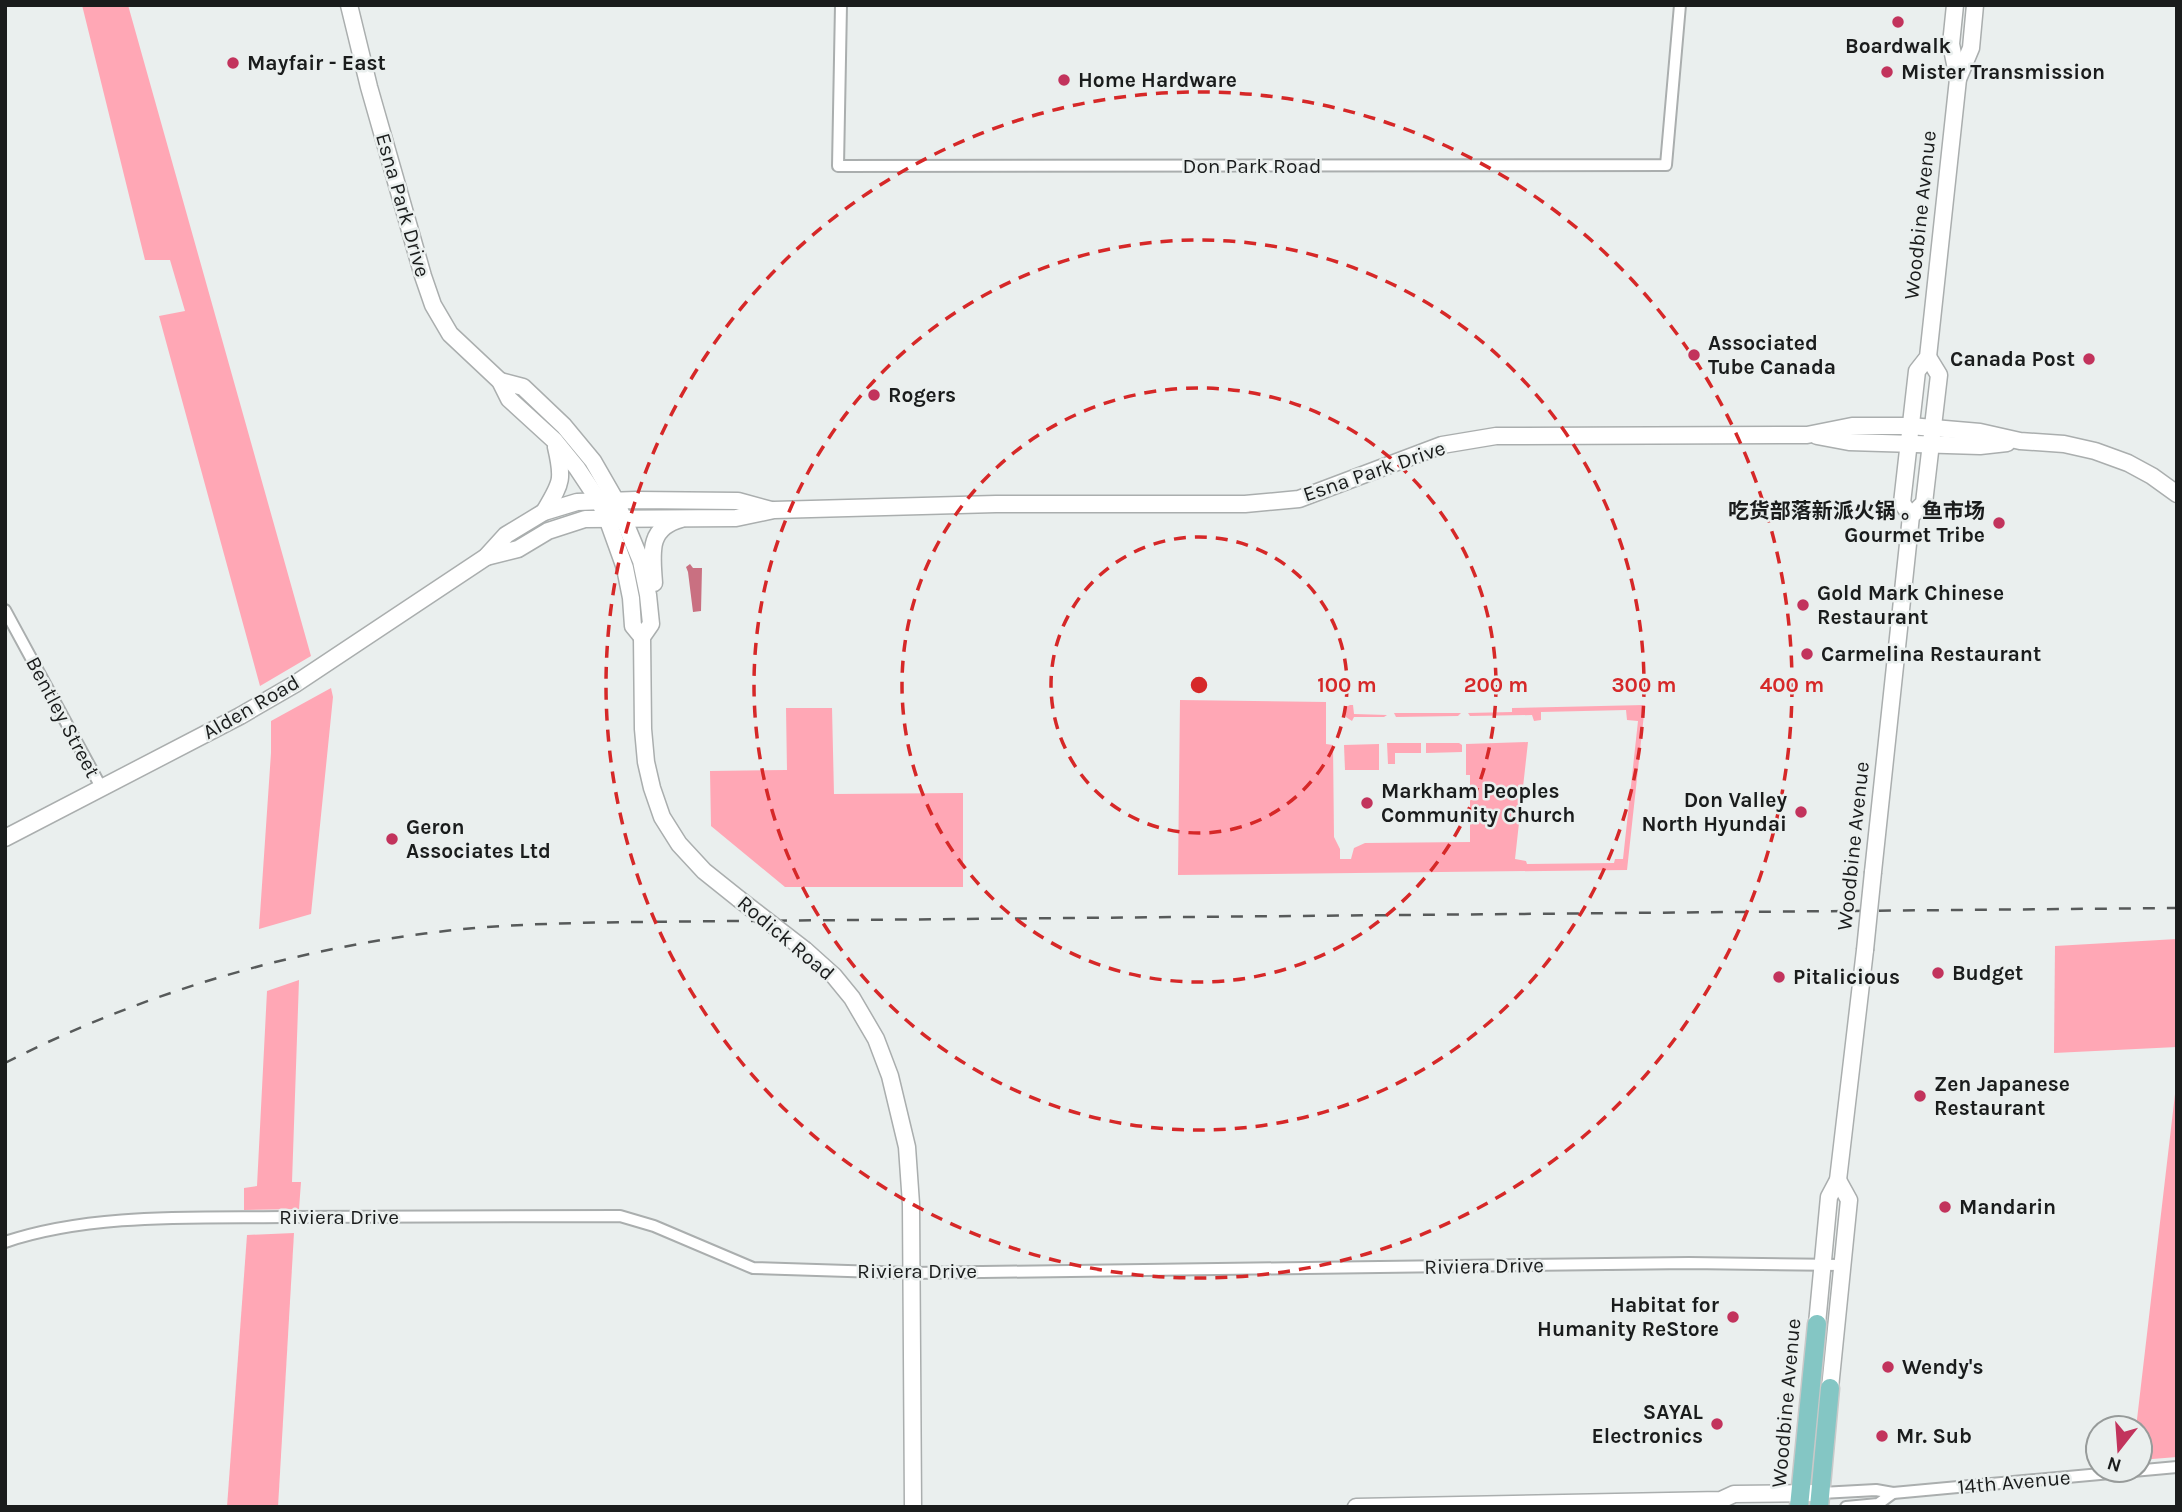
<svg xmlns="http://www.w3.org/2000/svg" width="2182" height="1512" viewBox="0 0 2182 1512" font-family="Karla,'Noto Sans SC',sans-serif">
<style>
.green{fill:#ffa7b5}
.water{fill:#c97081}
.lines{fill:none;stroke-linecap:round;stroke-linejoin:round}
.street-casing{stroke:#aaaeae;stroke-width:14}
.secondary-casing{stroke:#aaaeae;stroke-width:19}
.primary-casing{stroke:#c8c9c9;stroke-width:21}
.street{stroke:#fff;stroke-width:10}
.secondary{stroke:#fff;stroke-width:16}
.primary{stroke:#84c6c4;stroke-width:18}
.rail{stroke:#575a5a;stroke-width:2.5;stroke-dasharray:12 12;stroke-linecap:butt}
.secondary-bridge-casing{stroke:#aaaeae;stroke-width:19;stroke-linecap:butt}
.secondary-bridge{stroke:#fff;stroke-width:16}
.ring{fill:none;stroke:#d62828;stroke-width:3.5;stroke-dasharray:12 9}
.poi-dot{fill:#c2335c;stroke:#eaefee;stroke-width:2.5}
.labels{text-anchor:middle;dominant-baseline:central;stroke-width:5;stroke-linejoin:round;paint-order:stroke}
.poi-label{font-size:21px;font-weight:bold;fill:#1a1c1c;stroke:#eaefee;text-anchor:start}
.street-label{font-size:21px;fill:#1a1c1c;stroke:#eaefee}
.centre{fill:#d62828;stroke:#eaefee;stroke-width:3.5}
.ring-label{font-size:21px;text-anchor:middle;font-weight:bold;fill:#d62828;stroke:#eaefee;stroke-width:5;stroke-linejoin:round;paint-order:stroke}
</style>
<rect width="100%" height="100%" fill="#eaefee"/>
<g class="green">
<polygon points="82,5 128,5 311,656 260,686 159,316 185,311 170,260 145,260"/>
<polygon points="331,688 333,697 311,914 259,929 271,753 271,721"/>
<polygon points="1180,700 1326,702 1326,744 1333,745 1334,837 1340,849 1340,859 1351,859 1354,848 1365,843 1470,842 1470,775 1466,775 1466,744 1528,742 1515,859 1526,861 1527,864 1614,863 1615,859 1623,859 1638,721 1627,720 1626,710 1541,712 1541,720 1534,721 1532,715 1470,716 1468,713 1512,712 1512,708 1645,705 1627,870 1178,875"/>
<polygon points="1350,705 1353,705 1354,714 1387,715 1384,717 1354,717 1352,721 1346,717 1344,712 1346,707"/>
<polygon points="786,708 832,708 834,794 963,793 963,887 785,887 711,826 710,771 787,770"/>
<polygon points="1394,713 1461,713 1458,716 1396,717"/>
<polygon points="1421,743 1421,753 1395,753 1395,764 1388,764 1387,743"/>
<polygon points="1426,743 1459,743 1462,745 1462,752 1426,753"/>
<polygon points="1379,744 1379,770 1345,770 1344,745"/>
<polygon points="2177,939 2177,1047 2054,1053 2055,946"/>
<polygon points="299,980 292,1182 301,1182 299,1209 244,1210 244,1188 257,1186 267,991"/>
<polygon points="2177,1077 2177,1457 2140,1460 2140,1428 2136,1428"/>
<polygon points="294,1233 278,1507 227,1507 247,1235"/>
</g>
<polygon class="water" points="690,564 693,568 702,568 701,611 693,612 688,572 686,567"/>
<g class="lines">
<g class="street-casing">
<g id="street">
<polyline points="841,5 838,166 1666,165 1680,5"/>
<polyline points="5,610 101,787"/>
<path d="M5 1242C91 1213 194 1218 285 1217 396 1217 508 1217 620 1216L654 1226 753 1268 910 1273 1689 1263 1842 1265"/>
<polyline points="1821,1493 1876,1490 1893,1493 2177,1467"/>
<polyline points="1846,1507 1878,1504 1893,1493"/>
</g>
</g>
<g class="secondary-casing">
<g id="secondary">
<polyline points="349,5 369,87 423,276 433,305 450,334 500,381 509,399 555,441 577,468 599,501 607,518 625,568 631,598 633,626 642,637"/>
<polyline points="1955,5 1951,44 1958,79"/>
<polyline points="500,381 523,387 564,426 593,461 616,501 641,561 648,595 651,624 642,637 643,729 646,762 652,788 662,817 679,844 704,871 739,899"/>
<polyline points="1817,436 1849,442 1980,446 2007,443"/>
<path d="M544 512C561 483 564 481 556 447"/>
<polyline points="1911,516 1902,503 1917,371 1928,357 1958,79 1971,48 1975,5"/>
<polyline points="486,557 518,549 548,531 585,519 736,518 774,510 996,504 1245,504 1299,499 1442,445 1496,436 1807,435 1852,426 1910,426 1980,432 2020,441 2064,444 2095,451 2128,463 2152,476 2177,494"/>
<path d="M654 583C652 554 647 528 681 519"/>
<polyline points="5,838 240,716 295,684 486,557 506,535 544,512 577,502 636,500 738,501 771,510"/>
<polyline points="1873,872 1911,516 1924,503 1939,375 1928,357"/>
<polyline points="805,950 834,976 852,998 876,1039 890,1076 907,1147 911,1204 913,1507"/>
<polyline points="1817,1324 1829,1197 1838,1180 1865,950"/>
<polyline points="1830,1388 1849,1200 1838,1180"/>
<polyline points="1356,1507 1721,1500 1734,1494 1821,1493"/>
</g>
</g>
<g class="primary-casing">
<g id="primary">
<polyline points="1799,1507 1817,1324"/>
<polyline points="1819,1507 1830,1388"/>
</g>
</g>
<use href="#street" class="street"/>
<use href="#secondary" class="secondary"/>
<use href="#primary" class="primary"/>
<path class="rail" d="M5 1063C142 993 292 949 445 931 506 924 568 923 630 922L2177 908"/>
<g class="secondary-bridge-casing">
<g id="secondary-bridge">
<polyline points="739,899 805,950"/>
<polyline points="1865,950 1873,872"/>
</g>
</g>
<use href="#secondary-bridge" class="secondary-bridge"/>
</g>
<g class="ring">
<circle cx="1199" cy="685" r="148"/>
<circle cx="1199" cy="685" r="297"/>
<circle cx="1199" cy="685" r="445"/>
<circle cx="1199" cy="685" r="593"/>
</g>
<g class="poi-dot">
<circle cx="1898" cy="22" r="7"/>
<circle cx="233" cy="63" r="7"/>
<circle cx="1887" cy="72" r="7"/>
<circle cx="1064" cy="80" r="7"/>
<circle cx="1694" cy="355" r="7"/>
<circle cx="2089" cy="359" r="7"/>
<circle cx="874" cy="395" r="7"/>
<circle cx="1999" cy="523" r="7"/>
<circle cx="1803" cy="605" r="7"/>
<circle cx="1807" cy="654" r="7"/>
<circle cx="1367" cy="803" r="7"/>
<circle cx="1801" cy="812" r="7"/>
<circle cx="392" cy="839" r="7"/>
<circle cx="1938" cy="973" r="7"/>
<circle cx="1779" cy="977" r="7"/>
<circle cx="1920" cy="1096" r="7"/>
<circle cx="1945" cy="1207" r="7"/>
<circle cx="1733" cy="1317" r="7"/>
<circle cx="1888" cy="1367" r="7"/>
<circle cx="1717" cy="1424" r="7"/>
<circle cx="1882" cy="1436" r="7"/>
</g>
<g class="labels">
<g class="poi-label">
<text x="1898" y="46" text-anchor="middle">Boardwalk</text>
<text x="247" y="63">Mayfair - East</text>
<text x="1901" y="72">Mister Transmission</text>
<text x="1078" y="80">Home Hardware</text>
<text x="1708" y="343">Associated<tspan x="1708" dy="24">Tube Canada</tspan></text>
<text x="2075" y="359" text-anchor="end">Canada Post</text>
<text x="888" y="395">Rogers</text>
<text x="1985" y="511" text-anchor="end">吃货部落新派火锅 。鱼市场<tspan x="1985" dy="24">Gourmet Tribe</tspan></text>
<text x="1817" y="593">Gold Mark Chinese<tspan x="1817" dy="24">Restaurant</tspan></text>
<text x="1821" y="654">Carmelina Restaurant</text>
<text x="1381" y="791">Markham Peoples<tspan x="1381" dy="24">Community Church</tspan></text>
<text x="1787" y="800" text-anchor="end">Don Valley<tspan x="1787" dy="24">North Hyundai</tspan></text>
<text x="406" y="827">Geron<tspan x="406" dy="24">Associates Ltd</tspan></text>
<text x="1952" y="973">Budget</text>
<text x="1793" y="977">Pitalicious</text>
<text x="1934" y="1084">Zen Japanese<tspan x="1934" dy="24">Restaurant</tspan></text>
<text x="1959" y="1207">Mandarin</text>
<text x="1719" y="1305" text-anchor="end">Habitat for<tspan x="1719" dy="24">Humanity ReStore</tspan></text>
<text x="1902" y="1367">Wendy's</text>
<text x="1703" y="1412" text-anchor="end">SAYAL<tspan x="1703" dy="24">Electronics</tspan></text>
<text x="1896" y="1436">Mr. Sub</text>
</g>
<g class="street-label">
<text x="1252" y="166">Don Park Road</text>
<text transform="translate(403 205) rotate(74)">Esna Park Drive</text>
<text transform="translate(1920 215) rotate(-84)">Woodbine Avenue</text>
<text transform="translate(1374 471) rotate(-19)">Esna Park Drive</text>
<text transform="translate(251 707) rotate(-30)">Alden Road</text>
<text transform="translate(63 717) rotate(62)">Bentley Street</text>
<text transform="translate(1853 846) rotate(-84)">Woodbine Avenue</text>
<text transform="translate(786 938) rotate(40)">Rodick Road</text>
<text x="339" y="1217">Riviera Drive</text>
<text transform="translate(1484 1266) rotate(-1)">Riviera Drive</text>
<text x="917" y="1271">Riviera Drive</text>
<text transform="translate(1786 1403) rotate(-85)">Woodbine Avenue</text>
<text transform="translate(2014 1482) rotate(-5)">14th Avenue</text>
</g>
</g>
<circle cx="1199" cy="685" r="10" class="centre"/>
<g class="ring-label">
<text x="1347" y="692">100 m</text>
<text x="1496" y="692">200 m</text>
<text x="1644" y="692">300 m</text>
<text x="1792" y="692">400 m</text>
</g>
<rect width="2182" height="1512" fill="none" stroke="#1a1c1c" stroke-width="14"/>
<g transform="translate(2119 1449) rotate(197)"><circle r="33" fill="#eaefee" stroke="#979b9a" stroke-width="2"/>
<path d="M0-5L12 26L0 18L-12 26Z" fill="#c2335c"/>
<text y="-10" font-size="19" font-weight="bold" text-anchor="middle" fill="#1a1c1c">N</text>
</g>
</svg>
